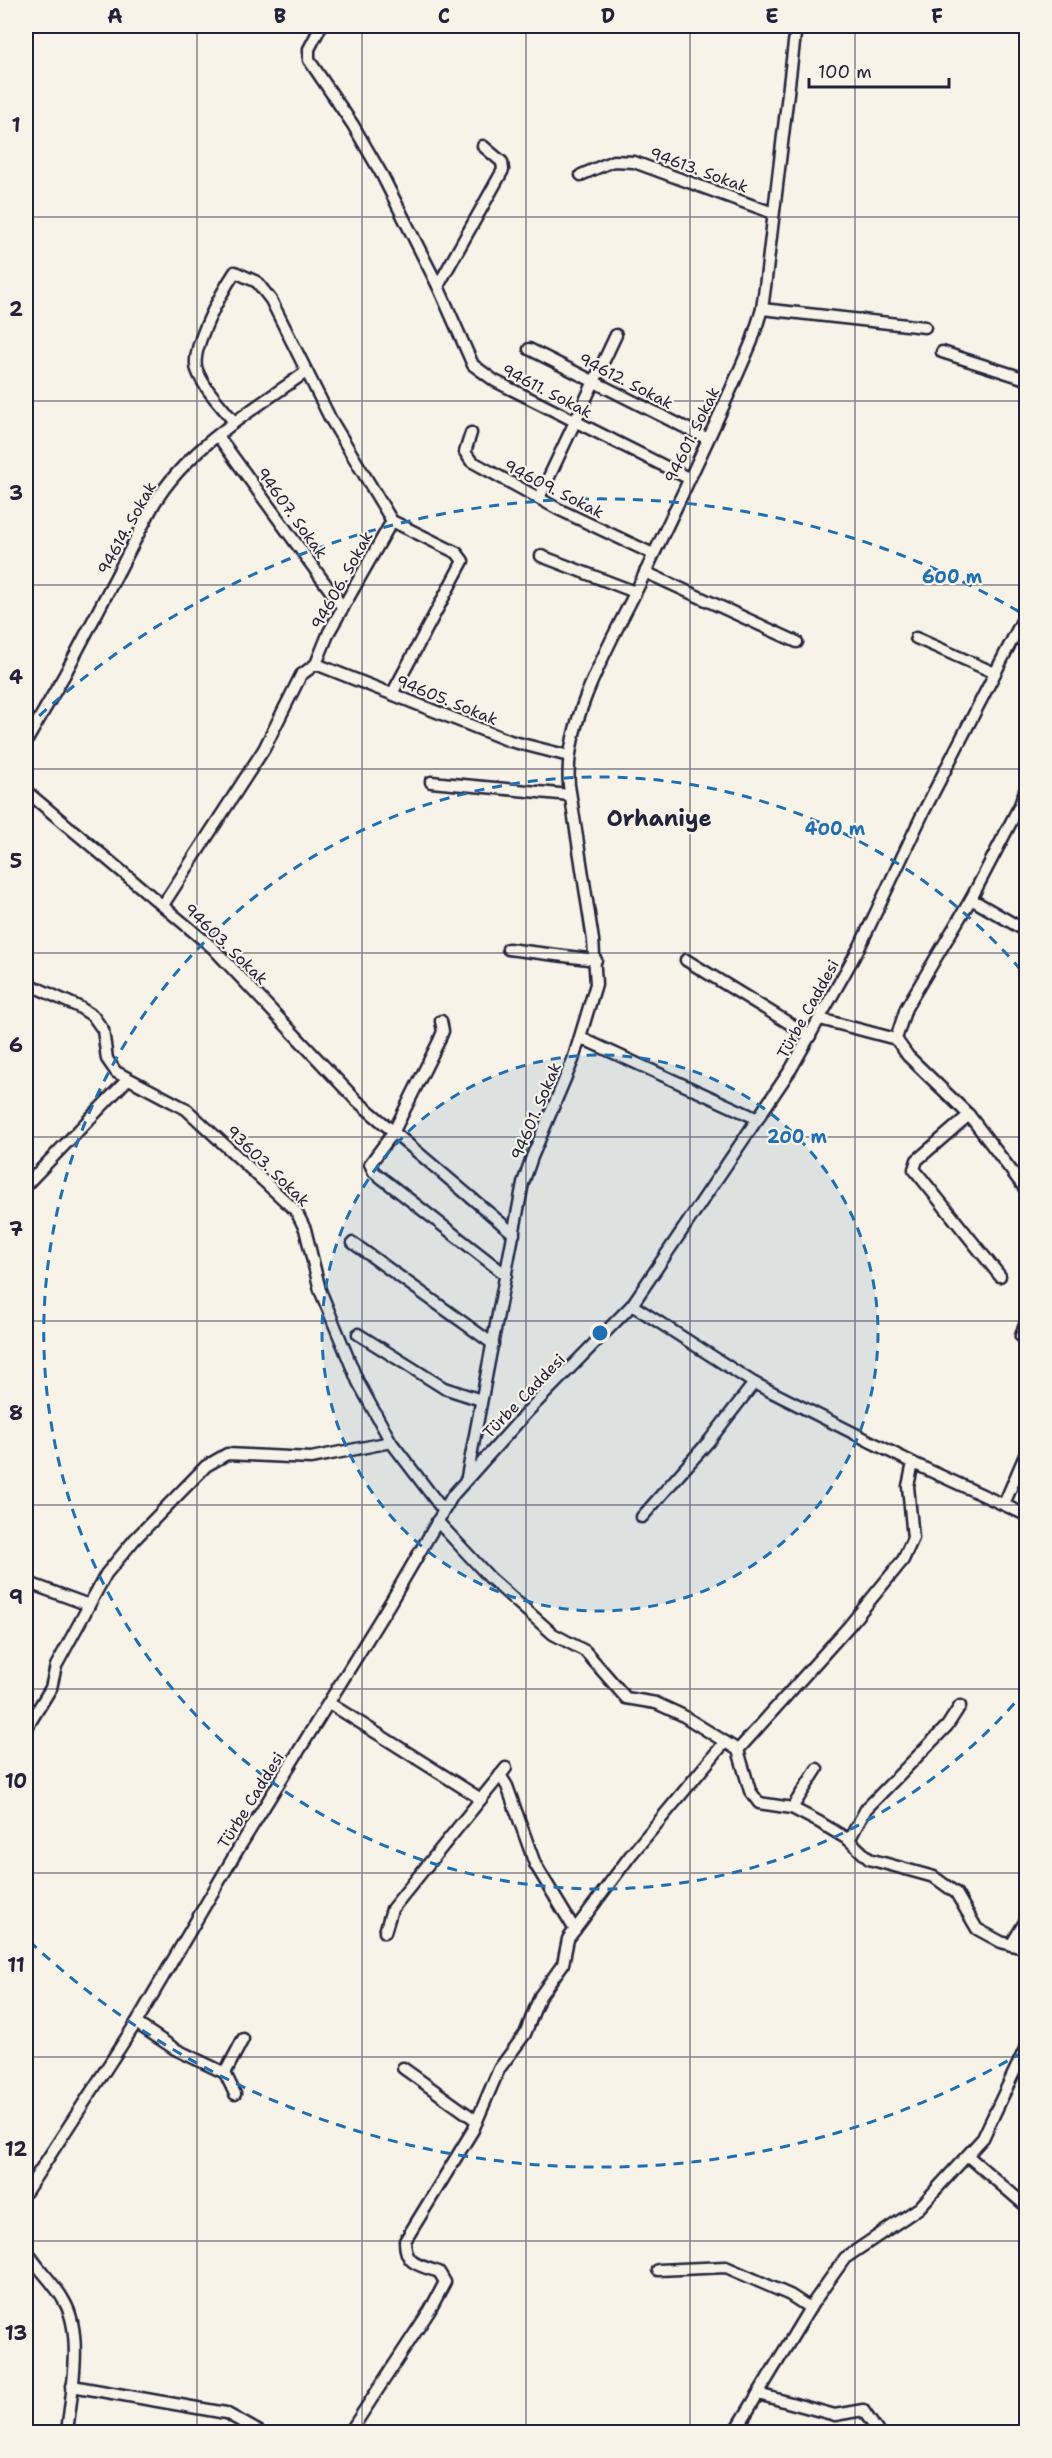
<svg xmlns="http://www.w3.org/2000/svg" width="1052" height="2458" viewBox="0 0 1052 2458" font-family="'Shantell Sans',sans-serif">
<style>
.lines{fill:none;stroke-linecap:round;stroke-linejoin:round}
.minor-casing{stroke:#22223b;stroke-width:15}
.minor{stroke:#f7f3e8;stroke-width:10}
.grid{fill:none;stroke:#22223b;stroke-width:1.5;stroke-opacity:0.55}
.ring{fill:none;stroke:#1f6fb2;stroke-width:3;stroke-dasharray:10 8}
.labels{text-anchor:middle;dominant-baseline:central;stroke-width:4.5;stroke-linejoin:round;paint-order:stroke}
.street-label{font-size:16px;fill:#22223b;stroke:#f7f3e8}
.district-label{font-size:22px;font-weight:bold;fill:#22223b;stroke:#f7f3e8}
.centre{fill:#1f6fb2;stroke:#f7f3e8;stroke-width:3}
.ring-label{font-size:18px;text-anchor:middle;font-weight:bold;fill:#1f6fb2;stroke:#f7f3e8;stroke-width:4.5;stroke-linejoin:round;paint-order:stroke}
.neatline{fill:none;stroke:#22223b;stroke-width:2}
.grid-label{font-size:20px;text-anchor:middle;font-weight:bold;fill:#22223b}
</style>
<rect width="100%" height="100%" fill="#f7f3e8"/>
<filter id="ink" filterUnits="userSpaceOnUse"><feTurbulence type="fractalNoise" baseFrequency=".0167" numOctaves="2"/><feDisplacementMap in="SourceGraphic" scale="12" xChannelSelector="R" yChannelSelector="G"/><feConvolveMatrix kernelMatrix="1 2 1 2 8 2 1 2 1" color-interpolation-filters="sRGB"/></filter>
<g filter="url(#ink)">
<g class="lines">
<g class="minor-casing">
<g id="minor">
<polyline points="321,26 309,49 309,60 353,125 382,175 438,286 473,365 495,381 688,478"/>
<polyline points="581,175 613,161 634,162 773,213"/>
<polyline points="438,286 503,170 502,162 483,146"/>
<polyline points="762,309 925,327"/>
<polyline points="529,349 708,439"/>
<polyline points="942,352 1026,379"/>
<polyline points="471,433 465,452 471,461 560,510 653,554"/>
<polyline points="218,436 343,608"/>
<polyline points="539,498 616,335"/>
<polyline points="392,521 457,553 463,561 392,694"/>
<polyline points="541,556 635,592"/>
<polyline points="645,572 797,642"/>
<polyline points="916,638 995,673"/>
<polyline points="316,664 510,741 569,756"/>
<path d="M26 742 65 674 154 504C188 447 253 410 306 372"/>
<polyline points="431,782 570,795"/>
<polyline points="26,791 213,948 356,1100 514,1234"/>
<polyline points="971,899 1026,931"/>
<path d="M163 905 264 749 301 675 316 664 329 632 392 521 330 418 271 300 257 282 235 272C223 290 189 350 197 370 204 389 222 406 234 422"/>
<polyline points="508,949 596,960"/>
<polyline points="686,960 810,1036"/>
<polyline points="26,983 79,1007 93,1016 103,1030 107,1059 116,1072 186,1109 296,1211 305,1229 320,1290 358,1382 391,1442 443,1510"/>
<polyline points="820,1019 896,1039 908,1056 969,1115 1026,1190"/>
<polyline points="441,1021 443,1031 439,1041 393,1133 370,1164 374,1172 506,1275"/>
<polyline points="581,1038 758,1119"/>
<polyline points="896,1039 906,1008 971,899 1020,805 1026,788"/>
<polyline points="969,1115 917,1160 914,1169 1000,1276"/>
<polyline points="26,1185 128,1079"/>
<polyline points="353,1243 493,1344"/>
<polyline points="632,1305 754,1383 913,1463 1026,1515"/>
<polyline points="1026,1322 1021,1336 1026,1339"/>
<polyline points="358,1334 444,1388 481,1400"/>
<path d="M467 1477 523 1183 532 1157 573 1060 596 984 593 940 569 785C563 718 617 632 645 573 681 496 719 420 752 341L762 309 765 287 796 26"/>
<polyline points="1004,1504 1026,1453"/>
<polyline points="642,1517 709,1441 754,1383"/>
<polyline points="437,1521 490,1578 553,1634 585,1651 626,1698 656,1703 682,1715 738,1750 750,1791 759,1803 792,1808 819,1822 849,1840 869,1859 934,1877 956,1893 977,1929 1001,1942 1026,1949"/>
<polyline points="26,1582 89,1605"/>
<polyline points="329,1703 481,1799"/>
<polyline points="26,1729 51,1688 56,1666 106,1574 135,1539 206,1466 227,1454 311,1458 391,1442"/>
<polyline points="738,1750 849,1626 903,1560 913,1538 908,1486 913,1463"/>
<polyline points="500,1775 507,1786 535,1864 575,1930"/>
<polyline points="792,1808 817,1769"/>
<polyline points="849,1840 866,1809 947,1726 960,1706"/>
<polyline points="385,1932 392,1909 506,1768"/>
<polyline points="1011,1945 1026,1920"/>
<polyline points="136,2023 175,2049 225,2073 235,2094"/>
<polyline points="403,2068 477,2121"/>
<polyline points="225,2073 243,2039"/>
<polyline points="968,2156 1026,2206"/>
<polyline points="26,2192 136,2023 237,1851 390,1603 453,1495 528,1411 632,1305 791,1069 860,946 923,813 1026,613"/>
<path d="M26 2249C36 2268 54 2282 64 2301 84 2334 71 2395 67 2432"/>
<polyline points="658,2270 726,2267 790,2295 810,2308"/>
<polyline points="72,2386 226,2413 260,2432"/>
<polyline points="758,2394 835,2415 863,2410 878,2432"/>
<path d="M350 2432 430 2310 445 2282 439 2272C419 2265 405 2265 405 2241L473 2130 499 2069 525 2034 540 1996 563 1964 568 1939 630 1856 725 1742"/>
<polyline points="735,2432 813,2303 845,2258 919,2208 983,2138 1026,2047"/>
</g>
</g>
<use href="#minor" class="minor"/>
</g>
</g>
<path class="grid" d="M197 26V2432M362 26V2432M526 26V2432M690 26V2432M855 26V2432M26 217H1026M26 401H1026M26 585H1026M26 769H1026M26 953H1026M26 1137H1026M26 1321H1026M26 1505H1026M26 1689H1026M26 1873H1026M26 2057H1026M26 2241H1026"/>
<circle cx="600" cy="1333" r="278" fill="#1f6fb2" fill-opacity=".12"/>
<g class="ring">
<circle cx="600" cy="1333" r="278"/>
<path d="M1026 1690A556 556 0 1 1 1026 976"/>
<path d="M1023 2052A834 834 0 0 1 26 1938M26 728A834 834 0 0 1 1023 614"/>
</g>
<g class="labels">
<g class="street-label">
<text transform="translate(699 170) rotate(20)">94613. Sokak</text>
<text transform="translate(626 381) rotate(27)">94612. Sokak</text>
<text transform="translate(547 391) rotate(27)">94611. Sokak</text>
<text transform="translate(692 435) rotate(-64)">94601. Sokak</text>
<text transform="translate(554 489) rotate(27)">94609. Sokak</text>
<text transform="translate(292 513) rotate(54)">94607. Sokak</text>
<text transform="translate(127 528) rotate(-61)">94614. Sokak</text>
<text transform="translate(342 580) rotate(-61)">94606. Sokak</text>
<text transform="translate(447 700) rotate(22)">94605. Sokak</text>
<text transform="translate(226 944) rotate(44)">94603. Sokak</text>
<text transform="translate(808 1009) rotate(-61)">Türbe Caddesi</text>
<text transform="translate(536 1111) rotate(-67)">94601. Sokak</text>
<text transform="translate(268 1166) rotate(44)">93603. Sokak</text>
<text transform="translate(524 1396) rotate(-46)">Türbe Caddesi</text>
<text transform="translate(251 1800) rotate(-58)">Türbe Caddesi</text>
</g>
<g class="district-label">
<text x="659" y="818">Orhaniye</text>
</g>
</g>
<circle cx="600" cy="1333" r="9" class="centre"/>
<g class="ring-label">
<text x="952" y="583">600 m</text>
<text x="835" y="835">400 m</text>
<text x="797" y="1143">200 m</text>
</g>
<rect width="1052" height="2458" fill="none" stroke="#f7f3e8" stroke-width="66"/>
<path d="M809 78v9h140v-9" fill="none" stroke="#22223b" stroke-width="3"/>
<text x="818" y="78" font-size="18" fill="#22223b" stroke="#f7f3e8" stroke-width="4.5" paint-order="stroke">100 m</text>
<rect x="33" y="33" width="986" height="2392" class="neatline"/>
<g class="grid-label">
<text x="115" y="23">A</text>
<text x="280" y="23">B</text>
<text x="444" y="23">C</text>
<text x="608" y="23">D</text>
<text x="772" y="23">E</text>
<text x="937" y="23">F</text>
<text x="16" y="132">1</text>
<text x="16" y="316">2</text>
<text x="16" y="500">3</text>
<text x="16" y="684">4</text>
<text x="16" y="868">5</text>
<text x="16" y="1052">6</text>
<text x="16" y="1236">7</text>
<text x="16" y="1420">8</text>
<text x="16" y="1604">9</text>
<text x="16" y="1788">10</text>
<text x="16" y="1972">11</text>
<text x="16" y="2156">12</text>
<text x="16" y="2340">13</text>
</g>
</svg>
